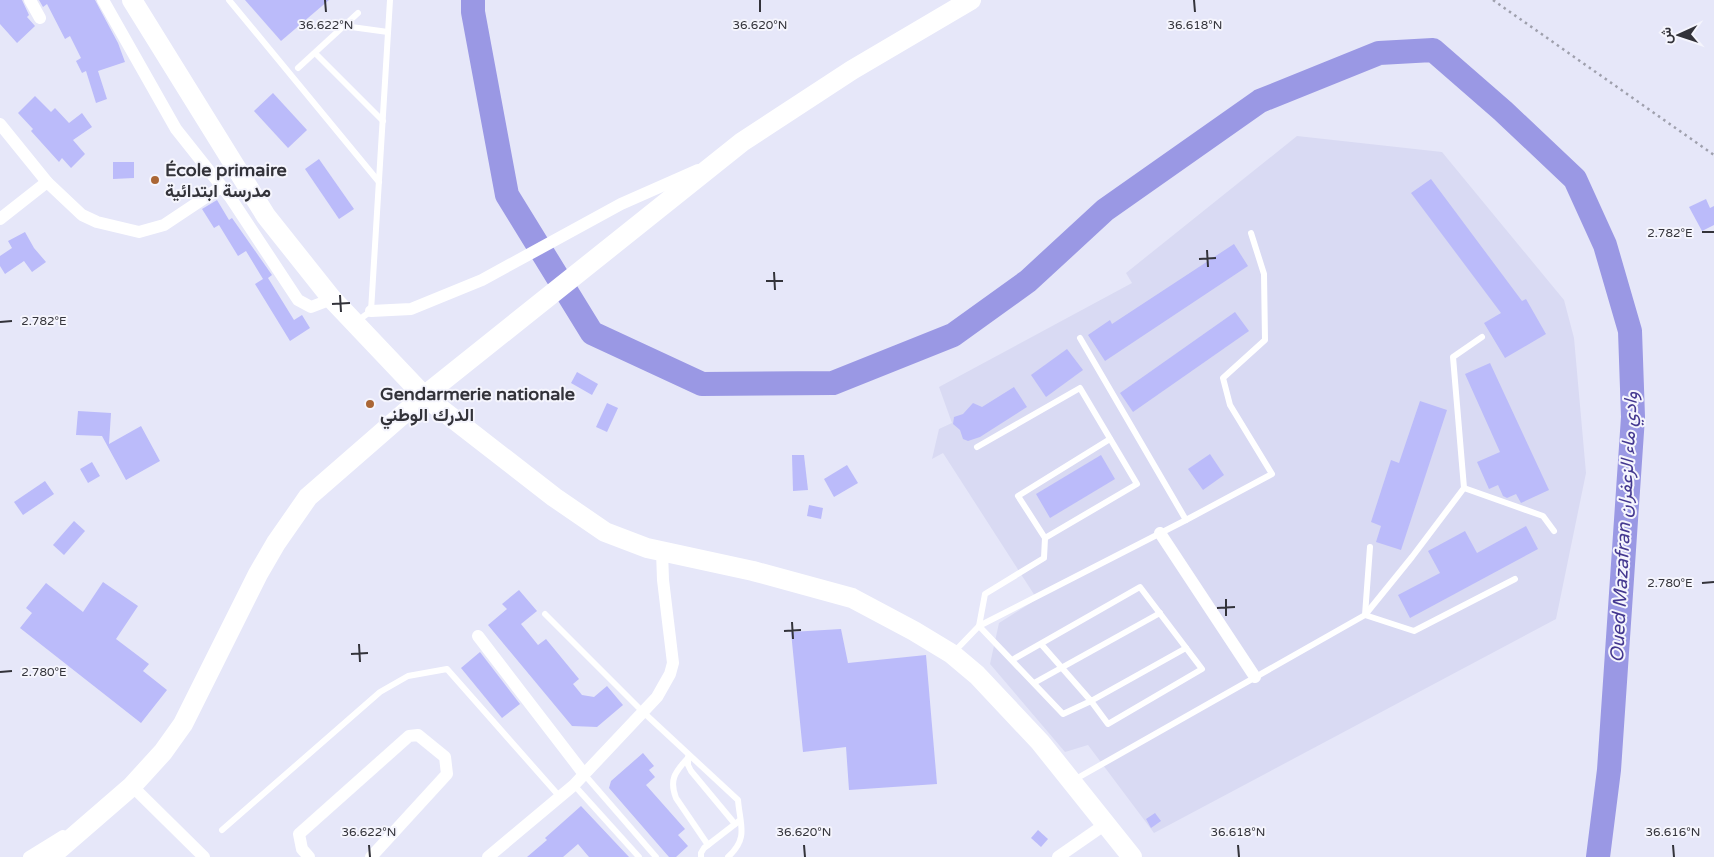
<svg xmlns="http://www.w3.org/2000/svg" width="1714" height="857" viewBox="0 0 1714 857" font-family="'Varela Round',Vazirmatn,sans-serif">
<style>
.built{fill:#d9daf3}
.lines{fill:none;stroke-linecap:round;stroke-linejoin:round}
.river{stroke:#9a98e4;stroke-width:24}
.building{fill:#bbbbfa}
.path{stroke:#9fa0ad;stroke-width:2.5;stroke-dasharray:2.5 4;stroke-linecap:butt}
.lane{stroke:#fff;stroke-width:6}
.street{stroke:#fff;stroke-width:12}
.primary{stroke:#fff;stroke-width:20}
.ticks{fill:none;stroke:#33333a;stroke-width:2}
.poi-dot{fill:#aa6635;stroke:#f5f5fd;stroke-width:2}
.labels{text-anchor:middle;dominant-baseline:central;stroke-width:4;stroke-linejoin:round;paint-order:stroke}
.poi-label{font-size:18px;font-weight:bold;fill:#33333a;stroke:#f5f5fd;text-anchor:start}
.water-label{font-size:19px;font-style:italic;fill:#443890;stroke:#f5f5fd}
.ticks-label{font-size:12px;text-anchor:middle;fill:#33333a;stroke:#f5f5fd;stroke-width:4;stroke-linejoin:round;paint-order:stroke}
</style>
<rect width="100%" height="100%" fill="#e6e7f9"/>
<polygon class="built" points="1297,136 1442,152 1564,300 1574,338 1586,473 1556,619 1154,833 1088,745 1065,752 990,664 999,623 1037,599 943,453 932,459 939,429 952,423 939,387 1132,283 1126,273"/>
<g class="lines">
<polyline class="river" points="473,0 473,12 507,195 592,333 702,384 833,383 953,335 1028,281 1105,210 1260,101 1379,53 1433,50 1503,111 1575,179 1605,245 1630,331 1633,417 1609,770 1598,857"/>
</g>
<g class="building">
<polygon points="0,0 22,0 29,15 27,17 35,26 17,43 0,24"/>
<polygon points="39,0 95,0 118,43 125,62 98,71 107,99 96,103 86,71 82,73 76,61 81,58 70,36 65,39 47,4 43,7"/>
<polygon points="245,0 329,0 281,41"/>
<polygon points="273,93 307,130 288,148 254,111"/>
<polygon points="35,96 51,112 55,108 69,123 82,113 92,127 73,140 85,154 71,168 62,158 59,162 31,131 33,129 18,113"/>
<polygon points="319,159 354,209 339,219 305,169"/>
<polygon points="113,162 134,162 134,178 113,179"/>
<polygon points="1431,179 1522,301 1526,299 1546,334 1505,358 1484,323 1501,313 1411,193"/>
<polygon points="1706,199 1710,208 1714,206 1714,225 1702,231 1689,207"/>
<polygon points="217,200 229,220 232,218 272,275 268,278 294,320 302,315 310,328 290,341 255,284 263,279 246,251 238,256 219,225 214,228 202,209"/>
<polygon points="25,232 34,248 46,262 32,272 24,261 5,274 0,266 0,256 12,248 8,241"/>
<polygon points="1234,244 1248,266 1105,361 1088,335 1110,320 1112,324"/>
<polygon points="1235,312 1249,331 1133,412 1120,393"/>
<polygon points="1067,349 1083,370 1046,397 1031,375"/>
<polygon points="1490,363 1549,490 1521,503 1516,494 1507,498 1503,496 1498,485 1489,489 1477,462 1500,452 1465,374"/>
<polygon points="577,372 598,384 592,395 571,383"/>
<polygon points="1014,387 1027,407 980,437 968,441 963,439 960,430 953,424 954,417 963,414 973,403 982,407"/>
<polygon points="1420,401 1447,410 1401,550 1376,542 1381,526 1371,522 1391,460 1399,463"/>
<polygon points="607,403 618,408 607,432 596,427"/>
<polygon points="78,411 111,413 109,444 141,426 160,461 126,480 102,436 76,435"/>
<polygon points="1210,454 1224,475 1203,490 1188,469"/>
<polygon points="792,455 804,455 808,490 793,491"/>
<polygon points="1101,455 1115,479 1050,518 1036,494"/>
<polygon points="92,462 100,476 88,483 80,469"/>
<polygon points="847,465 858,483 834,497 824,479"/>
<polygon points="45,481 54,494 23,515 14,502"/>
<polygon points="809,505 823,508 821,519 807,516"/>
<polygon points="74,521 85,531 64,555 53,545"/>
<polygon points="1526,526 1538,549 1410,618 1398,595 1440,573 1428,551 1465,531 1477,553"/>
<polygon points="103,582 138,606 116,639 149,664 143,671 167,690 141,723 20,628 32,613 26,608 46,583 83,612"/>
<polygon points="519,590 537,611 521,624 538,645 546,639 579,679 573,684 582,695 594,697 607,686 623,705 597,727 572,726 488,625 507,609 502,604"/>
<polygon points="841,629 848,663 926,655 937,784 849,790 846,747 803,752 791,632"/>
<polygon points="480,652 520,704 502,718 461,668"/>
<polygon points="643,753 654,766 649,770 655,777 646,785 685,829 678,835 688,846 676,857 669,857 609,788 611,781"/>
<polygon points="581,806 629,857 589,857 578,844 563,857 527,857 547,840 545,838"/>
<polygon points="1155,813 1161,821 1151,828 1146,819"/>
<polygon points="1038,830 1048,839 1041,847 1031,838"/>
</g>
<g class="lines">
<polyline class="path" points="1493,0 1714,155"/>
<g class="lane">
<polyline points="229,0 379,182"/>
<polyline points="344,26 388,32"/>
<polyline points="315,53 383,121"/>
<polyline points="298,68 358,13"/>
<polyline points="356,322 371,311 390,0"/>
<polyline points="1482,337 1453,357 1464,488 1412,557 1365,615 1414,631 1515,579"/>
<polyline points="977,447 1080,388 1137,484 1045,538 1044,558 985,594 979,626 1063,714 1091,701 1108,724 1202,669 1140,587 1012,660"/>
<polyline points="1464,488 1543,516 1554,531"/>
<polyline points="1186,520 1272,474 1230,405 1223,378 1265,340 1264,274 1251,233"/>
<polyline points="1045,538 1018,496 1110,439"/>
<path d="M545 614 642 711 738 800C740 825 749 838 728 857"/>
<polyline points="1041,644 1091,701 1186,648"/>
<polyline points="954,652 979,626 1186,520 1080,338"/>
<polyline points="1034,683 1160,613"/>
<polyline points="688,757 688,765 691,771 735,824"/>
<path d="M687 759C675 772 669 780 676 798L708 845"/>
<polyline points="584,774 656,857"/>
<polyline points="1074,780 1365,615 1370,547"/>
<polyline points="574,785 639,857"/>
<polyline points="222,830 380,692 408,676 447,669 560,797"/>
<polyline points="701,857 701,853 704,848 739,821"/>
</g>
<g class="street">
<polyline points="30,0 40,18"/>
<polyline points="103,0 176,129 230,197 298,300 311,307 332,299"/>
<polyline points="0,124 47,182 82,215 97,222 139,232 164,225 221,187"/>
<polyline points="0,219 47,182"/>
<polyline points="371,311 411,309 482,280 621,204 698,170"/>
<polyline points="1160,533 1255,677"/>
<polyline points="478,636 584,774"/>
<polyline points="132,786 204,857"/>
<polyline points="29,857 63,836"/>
<polyline points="309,857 302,849 299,834 409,736 418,735 445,757 447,774 371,857"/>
<polyline points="488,857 574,785 657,697 670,674 673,663 663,580 662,551"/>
<polyline points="1058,857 1107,823"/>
</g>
<g class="primary">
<polyline points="132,0 266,216 332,299 424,396 554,497 605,532 647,548 753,571 852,598 914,631 952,654 977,675 1040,742 1132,857"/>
<polyline points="50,857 132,786 163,752 183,724 258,574 276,543 308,497 424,396 742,142 852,70 971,0"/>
</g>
</g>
<path class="ticks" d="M325 0 326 12M760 0V12M1194 0 1195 12M1702 232H1714M1207 250 1208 267M1199 259 1216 258M774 272 775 290M766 281H783M340 295 341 312M332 304 350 303M0 322 12 321M1702 583 1714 582M1226 599V616M1217 608 1235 607M792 622 793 639M784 631 801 630M359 644 360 662M351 654 368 653M0 672 12 671M369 845 370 857M804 845 805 857M1238 845 1239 857M1673 845 1674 857"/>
<g class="poi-dot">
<circle cx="155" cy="180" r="5"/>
<circle cx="370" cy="404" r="5"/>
</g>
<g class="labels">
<g class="poi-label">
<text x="165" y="170">École primaire<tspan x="165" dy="21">مدرسة ابتدائية</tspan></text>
<text x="380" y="394">Gendarmerie nationale<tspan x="380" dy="21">الدرك الوطني</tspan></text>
</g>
<g class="water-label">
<text transform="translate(1624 527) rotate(-87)">Oued Mazafran وادي ماء الزعفران</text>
</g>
</g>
<g class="ticks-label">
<text x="326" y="29">36.622°N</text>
<text x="760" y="29">36.620°N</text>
<text x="1195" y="29">36.618°N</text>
<text x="1670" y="237">2.782°E</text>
<text x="44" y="325">2.782°E</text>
<text x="1670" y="587">2.780°E</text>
<text x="44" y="676">2.780°E</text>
<text x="369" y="836">36.622°N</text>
<text x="804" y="836">36.620°N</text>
<text x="1238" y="836">36.618°N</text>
<text x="1673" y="836">36.616°N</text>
</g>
<g transform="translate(1679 35) rotate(267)" stroke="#f5f5fd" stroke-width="4" paint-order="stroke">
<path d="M0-4L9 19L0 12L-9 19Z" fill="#33333a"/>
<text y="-8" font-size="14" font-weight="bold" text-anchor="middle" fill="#33333a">ش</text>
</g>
</svg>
